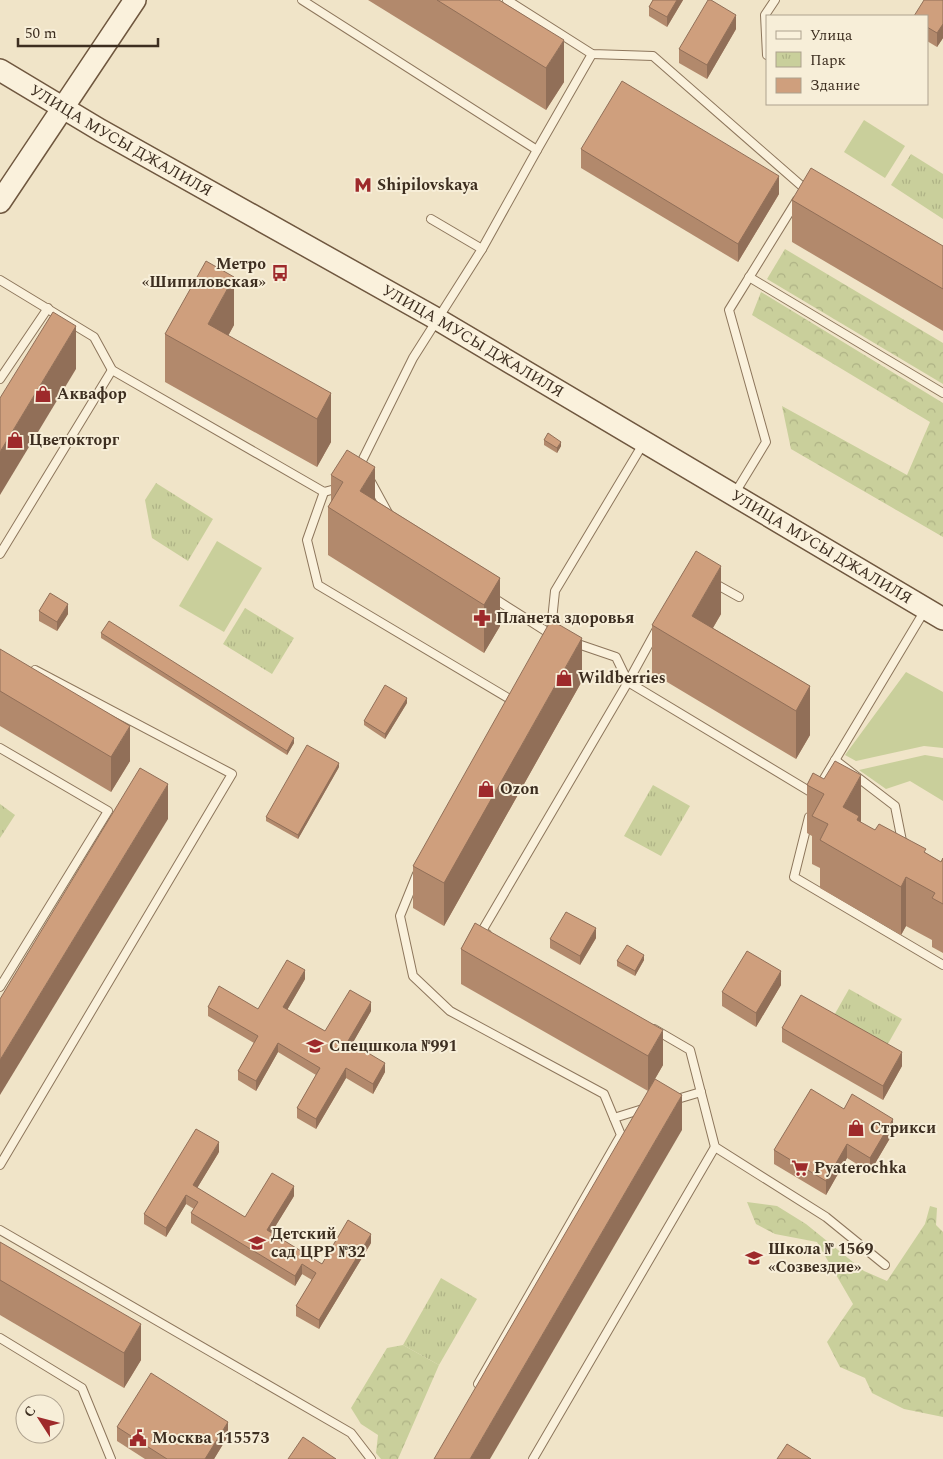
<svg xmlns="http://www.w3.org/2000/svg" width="943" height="1459" viewBox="0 0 943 1459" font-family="Spectral,serif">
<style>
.grass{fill:#c9cf9b}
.forest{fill:url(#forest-crowns)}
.park{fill:url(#park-tufts)}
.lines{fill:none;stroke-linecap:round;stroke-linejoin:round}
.lane-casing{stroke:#8d765c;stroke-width:10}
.secondary-casing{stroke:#6f573f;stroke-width:24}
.lane{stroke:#faf1dc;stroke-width:8}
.secondary{stroke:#faf1dc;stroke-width:21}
.wall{fill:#b2896c}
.shaded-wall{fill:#916f58}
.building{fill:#cf9f7d;stroke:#916f58}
.labels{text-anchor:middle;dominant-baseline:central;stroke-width:4;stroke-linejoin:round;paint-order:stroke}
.street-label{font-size:16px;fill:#3d2e20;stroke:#f7eed8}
.poi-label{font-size:16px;font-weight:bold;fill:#3d2e20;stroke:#f7eed8;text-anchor:start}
</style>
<defs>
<pattern id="forest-crowns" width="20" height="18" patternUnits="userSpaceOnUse" patternTransform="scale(1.25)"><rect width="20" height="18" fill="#c9cf9b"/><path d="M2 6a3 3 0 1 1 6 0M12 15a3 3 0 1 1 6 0" fill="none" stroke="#aeb285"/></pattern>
<pattern id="park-tufts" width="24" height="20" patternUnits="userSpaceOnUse" patternTransform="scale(1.25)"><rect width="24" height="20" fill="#c9cf9b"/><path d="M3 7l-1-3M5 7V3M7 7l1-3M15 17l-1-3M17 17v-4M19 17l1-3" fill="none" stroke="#aeb285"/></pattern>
</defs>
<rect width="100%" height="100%" fill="#f0e4c8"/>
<g class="grass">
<polygon points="864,120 905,146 885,178 844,152"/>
<polygon points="217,541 262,568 224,632 179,606"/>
<polygon points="906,672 943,692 943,748 924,746 856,761 845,755"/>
<polygon points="925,755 943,758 943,801 910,781 886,789 859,770"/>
</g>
<g class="forest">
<polygon points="785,249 943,343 943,384 767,279"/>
<polygon points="761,292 943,403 943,537 791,449 782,406 907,475 930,422 752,315"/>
<polygon points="747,1202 777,1206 806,1224 864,1271 887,1281 925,1224 930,1206 937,1208 936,1225 943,1232 943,1417 904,1409 872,1393 865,1378 840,1367 827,1342 853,1304 817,1242 775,1234 756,1224"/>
<polygon points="403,1345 439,1365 398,1459 381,1459 376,1453 378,1435 361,1424 351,1408 387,1348"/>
</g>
<g class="park">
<polygon points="911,154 943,174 943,219 891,185"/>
<polygon points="156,483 213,519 188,561 152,538 145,500"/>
<polygon points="245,608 294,638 272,674 223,644"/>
<polygon points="653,785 690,806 661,856 624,836"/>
<polygon points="0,804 15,815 0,838"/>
<polygon points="849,989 902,1019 885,1049 832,1019"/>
<polygon points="441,1278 477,1299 439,1365 403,1345"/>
</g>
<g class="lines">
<g class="lane-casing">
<g id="lane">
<polyline points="302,0 537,150 592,54"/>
<polyline points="507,0 592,54 653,56 804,188 810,190"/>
<polyline points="767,55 765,15 775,0"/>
<polyline points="431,219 482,249"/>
<polyline points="749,277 943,393"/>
<polyline points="0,280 94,337 112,370 324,492 339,488"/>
<polyline points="0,379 48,308"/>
<polyline points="358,469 413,358 482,249 537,150"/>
<polyline points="371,482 388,513"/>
<polyline points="324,492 307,540 318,585 513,701"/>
<polyline points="735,493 766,442 729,310 797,200"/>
<polyline points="0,554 112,370"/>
<polyline points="712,582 739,597"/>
<polyline points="492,597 552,635"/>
<polyline points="551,630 555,591 643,444"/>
<polyline points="572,642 616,657 628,682 814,794"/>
<polyline points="0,748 108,811 0,987"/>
<polyline points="835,760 895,806 902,841 906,844"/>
<polyline points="819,787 925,610"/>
<polyline points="809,817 794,877 943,965"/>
<polyline points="417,874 400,916 413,976 450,1011 604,1094 621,1135 478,1384"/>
<polyline points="487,934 482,931 628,682 657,629"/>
<polyline points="654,1029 690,1050 715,1147 826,1217 885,1265"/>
<polyline points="674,1100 701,1092"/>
<polyline points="614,1118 646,1108"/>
<polyline points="0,1165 232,774 35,670"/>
<polyline points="0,1230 351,1433 371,1459"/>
<polyline points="0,1338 82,1388 111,1459"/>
<polyline points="533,1459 715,1147"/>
</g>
</g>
<g class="secondary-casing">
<g id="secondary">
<path id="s1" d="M0 70 100 130 437 319 943 619"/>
<polyline points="0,202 135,0"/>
</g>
</g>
<use href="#lane" class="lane"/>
<use href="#secondary" class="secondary"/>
</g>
<g class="wall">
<polygon points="368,0 499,0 564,82 546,110"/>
<polygon points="653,0 683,0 667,27 649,16 649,7"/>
<polygon points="943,0 943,38 937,47 927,41 927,16"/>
<polygon points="736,29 707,79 679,63 679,49"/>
<polygon points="581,149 779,194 738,262 581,168"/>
<polygon points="792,200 943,246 943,331 792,242"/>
<polygon points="234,325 228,336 331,393 331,442 317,467 165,382 165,334"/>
<polygon points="544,440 561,446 557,453 544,445"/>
<polygon points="331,475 375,500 500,578 500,626 484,653 328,555 328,507 331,502"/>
<polygon points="39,611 68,614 57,631 39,621"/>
<polygon points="721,614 713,628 810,686 810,735 796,759 652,673 652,625"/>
<polygon points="101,633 294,743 287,755 101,638"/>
<polygon points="0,649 130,761 111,792 0,726"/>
<polygon points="582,681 444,926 413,908 413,866"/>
<polygon points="407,703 385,739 364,725 364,721"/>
<polygon points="339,767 298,839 266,821 266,817"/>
<polygon points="813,773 861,823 875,830 926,853 941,862 943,858 943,953 932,947 932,940 906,926 901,935 820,888 820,868 812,864 812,836 807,833 807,785"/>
<polygon points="475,923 663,1065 648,1091 461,984 461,949"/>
<polygon points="596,938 580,965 550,948 550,939"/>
<polygon points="644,960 635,976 617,966 617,961"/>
<polygon points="305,979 287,1010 325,1031 371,1011 352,1044 385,1072 373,1094 346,1078 316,1129 297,1118 297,1108 316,1075 278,1052 256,1091 238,1080 238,1071 254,1043 208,1016 208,1007 258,1009"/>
<polygon points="781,985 756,1027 722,1006 722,992"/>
<polygon points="782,1028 902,1066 883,1100 782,1042"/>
<polygon points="844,1109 893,1133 870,1172 847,1158 826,1195 774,1164 774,1150"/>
<polygon points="219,1152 197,1188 245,1217 294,1196 271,1233 322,1264 371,1243 319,1329 296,1316 296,1306 312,1280 302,1274 295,1286 191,1223 191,1213 194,1209 186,1204 166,1237 144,1224 144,1214"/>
<polygon points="0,1242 141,1360 124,1388 0,1315"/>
<polygon points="117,1427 228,1436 214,1459 145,1459 117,1441"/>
</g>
<g class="shaded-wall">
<polygon points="677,0 683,0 667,27 667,17"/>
<polygon points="736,15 736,29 707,79 707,65"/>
<polygon points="943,24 943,38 937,47 937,33"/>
<polygon points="564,40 564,82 546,110 546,68"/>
<polygon points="779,176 779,194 738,262 738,244"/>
<polygon points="234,277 234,325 214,361 208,324"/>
<polygon points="76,326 76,369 0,495 0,452"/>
<polygon points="331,393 331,442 317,467 317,419"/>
<polygon points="561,442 561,446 557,453 557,448"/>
<polygon points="375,467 375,515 360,491"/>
<polygon points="721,566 721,614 698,653 692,616"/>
<polygon points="500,578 500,626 484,653 484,605"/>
<polygon points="68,604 68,614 57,631 57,622"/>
<polygon points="582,638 582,681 444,926 444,883"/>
<polygon points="810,686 810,735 796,759 796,711"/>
<polygon points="407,698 407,703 385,739 385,734"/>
<polygon points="130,726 130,761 111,792 111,757"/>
<polygon points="294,738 294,743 287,755 287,751"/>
<polygon points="339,763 339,767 298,839 298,835"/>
<polygon points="861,775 861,824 843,807"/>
<polygon points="168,784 168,819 0,1095 0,1060"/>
<polygon points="906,877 906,926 901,935 901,887"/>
<polygon points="596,928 596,938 580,965 580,956"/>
<polygon points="644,955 644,960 635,976 635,971"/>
<polygon points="305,970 305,979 283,1017 283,1007"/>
<polygon points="781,971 781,985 756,1027 756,1013"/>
<polygon points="371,1002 371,1011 348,1051 348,1041"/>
<polygon points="663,1030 663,1065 648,1091 648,1056"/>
<polygon points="278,1043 278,1052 256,1091 256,1081"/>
<polygon points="902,1052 902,1066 883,1100 883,1086"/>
<polygon points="385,1063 385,1072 373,1094 373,1084"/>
<polygon points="346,1068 346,1078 316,1129 316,1119"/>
<polygon points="682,1095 682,1130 490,1459 470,1459"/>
<polygon points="893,1119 893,1133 870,1172 870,1158"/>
<polygon points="219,1142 219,1152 193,1195 193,1185"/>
<polygon points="847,1144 847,1158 826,1195 826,1181"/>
<polygon points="294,1186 294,1196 267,1240 267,1230"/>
<polygon points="186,1195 186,1204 166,1237 166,1228"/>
<polygon points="371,1234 371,1243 319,1329 319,1320"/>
<polygon points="302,1264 302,1274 295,1286 295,1276"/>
<polygon points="141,1324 141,1360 124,1388 124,1353"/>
<polygon points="228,1422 228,1436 214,1459 205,1459"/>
</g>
<g class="building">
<polygon points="437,0 499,0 564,40 546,68"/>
<polygon points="653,0 677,0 667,17 649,7"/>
<polygon points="708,0 711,0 736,15 707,65 679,49"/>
<polygon points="924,0 943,0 943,24 937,33 927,27 927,16 914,16"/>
<polygon points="622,81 779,176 738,244 581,149"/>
<polygon points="811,168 943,246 943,289 792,200"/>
<polygon points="206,261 234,277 208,324 331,393 317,419 165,334"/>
<polygon points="53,312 76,326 0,452 0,398"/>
<polygon points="548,433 561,442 557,448 544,440"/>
<polygon points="347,450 375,467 360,491 500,578 484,605 328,507 343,482 331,475"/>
<polygon points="696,551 721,566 692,616 810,686 796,711 652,625"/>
<polygon points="50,593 68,604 57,622 39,611"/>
<polygon points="551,620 582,638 444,883 413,866"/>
<polygon points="109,621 294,738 287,751 101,633"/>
<polygon points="0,649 130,726 111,757 0,691"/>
<polygon points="385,685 407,698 385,734 364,721"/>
<polygon points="307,745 339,763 298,835 266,817"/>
<polygon points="835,761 861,775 843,807 859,816 857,820 875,830 879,824 926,849 924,852 941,862 943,858 943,904 932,898 935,893 906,877 901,887 820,840 828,824 812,816 824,794 807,785 813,773 824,779"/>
<polygon points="140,768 168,784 0,1060 0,999"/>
<polygon points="566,912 596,928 580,956 550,939"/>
<polygon points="475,923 663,1030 648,1056 461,949"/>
<polygon points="627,945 644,955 635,971 617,961"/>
<polygon points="747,951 781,971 756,1013 722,992"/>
<polygon points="287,960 305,970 283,1007 325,1031 350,990 371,1002 348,1041 385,1063 373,1084 346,1068 316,1119 297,1108 320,1068 278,1043 256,1081 238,1071 258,1036 208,1007 219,986 258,1009"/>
<polygon points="801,995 902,1052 883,1086 782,1028"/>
<polygon points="655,1079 682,1095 470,1459 434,1459"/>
<polygon points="811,1089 844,1109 852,1094 893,1119 870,1158 847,1144 826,1181 774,1150"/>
<polygon points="196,1129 219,1142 193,1185 245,1217 272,1173 294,1186 267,1230 322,1264 348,1220 371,1234 319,1320 296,1306 316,1273 302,1264 295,1276 191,1213 198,1202 186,1195 166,1228 144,1214"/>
<polygon points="0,1242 141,1324 124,1353 0,1280"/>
<polygon points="151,1373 228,1422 205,1459 167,1459 117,1427"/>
<polygon points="303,1437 336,1459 288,1459"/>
<polygon points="787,1444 811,1459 777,1459"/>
</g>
<defs>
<g id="metro-bare" transform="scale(1.35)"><path d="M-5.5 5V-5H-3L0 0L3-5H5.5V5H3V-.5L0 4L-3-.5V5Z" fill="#9e2a2b" stroke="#f7eed8" stroke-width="2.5" paint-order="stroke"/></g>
<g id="bus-bare" transform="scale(1.35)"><path d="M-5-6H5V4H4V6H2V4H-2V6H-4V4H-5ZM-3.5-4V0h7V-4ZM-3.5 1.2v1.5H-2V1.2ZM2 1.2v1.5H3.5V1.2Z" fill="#9e2a2b" stroke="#f7eed8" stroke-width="2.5" paint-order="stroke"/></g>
<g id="shop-bare" transform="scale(1.35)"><path d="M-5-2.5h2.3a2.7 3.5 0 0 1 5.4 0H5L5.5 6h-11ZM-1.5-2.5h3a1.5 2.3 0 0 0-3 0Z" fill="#9e2a2b" stroke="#f7eed8" stroke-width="2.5" paint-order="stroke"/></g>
<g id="pharmacy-bare" transform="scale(1.35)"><path d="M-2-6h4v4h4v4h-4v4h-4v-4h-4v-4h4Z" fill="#9e2a2b" stroke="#f7eed8" stroke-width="2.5" paint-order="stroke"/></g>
<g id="school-bare" transform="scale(1.35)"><path d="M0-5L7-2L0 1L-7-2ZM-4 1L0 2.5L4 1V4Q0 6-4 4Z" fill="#9e2a2b" stroke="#f7eed8" stroke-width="2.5" paint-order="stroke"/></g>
<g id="supermarket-bare" transform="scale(1.35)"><path d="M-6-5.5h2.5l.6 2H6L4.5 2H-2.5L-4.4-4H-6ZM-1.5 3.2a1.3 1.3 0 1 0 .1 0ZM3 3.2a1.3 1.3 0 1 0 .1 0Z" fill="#9e2a2b" stroke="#f7eed8" stroke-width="2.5" paint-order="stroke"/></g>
<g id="civic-bare" transform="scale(1.35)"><path d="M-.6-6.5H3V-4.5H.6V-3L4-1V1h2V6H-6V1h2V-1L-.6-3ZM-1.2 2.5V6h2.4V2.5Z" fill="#9e2a2b" stroke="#f7eed8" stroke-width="2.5" paint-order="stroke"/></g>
</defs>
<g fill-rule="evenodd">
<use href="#metro-bare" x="363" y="185"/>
<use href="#bus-bare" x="280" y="273"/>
<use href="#shop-bare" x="43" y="394"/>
<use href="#shop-bare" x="15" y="440"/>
<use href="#pharmacy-bare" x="482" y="618"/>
<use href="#shop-bare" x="564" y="678"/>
<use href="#shop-bare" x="486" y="789"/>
<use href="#school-bare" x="315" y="1046"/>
<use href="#shop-bare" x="856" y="1128"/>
<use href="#supermarket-bare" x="800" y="1168"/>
<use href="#school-bare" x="257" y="1243"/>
<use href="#school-bare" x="754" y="1258"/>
<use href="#civic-bare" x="138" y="1438"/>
</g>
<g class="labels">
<g class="street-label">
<text stroke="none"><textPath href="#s1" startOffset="140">УЛИЦА МУСЫ ДЖАЛИЛЯ</textPath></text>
<text stroke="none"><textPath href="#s1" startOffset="545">УЛИЦА МУСЫ ДЖАЛИЛЯ</textPath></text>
<text stroke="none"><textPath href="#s1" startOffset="950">УЛИЦА МУСЫ ДЖАЛИЛЯ</textPath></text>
</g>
<g class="poi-label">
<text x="377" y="185">Shipilovskaya</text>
<text x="266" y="264" text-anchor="end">Метро<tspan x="266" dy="18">«Шипиловская»</tspan></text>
<text x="57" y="394">Аквафор</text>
<text x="29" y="440">Цветокторг</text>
<text x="496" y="618">Планета здоровья</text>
<text x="578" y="678">Wildberries</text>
<text x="500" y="789">Ozon</text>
<text x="329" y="1046">Спецшкола №991</text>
<text x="870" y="1128">Стрикси</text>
<text x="814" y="1168">Pyaterochka</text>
<text x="271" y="1234">Детский<tspan x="271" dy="18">сад ЦРР №32</tspan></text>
<text x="768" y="1249">Школа № 1569<tspan x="768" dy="18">«Созвездие»</tspan></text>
<text x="152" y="1438">Москва 115573</text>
</g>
</g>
<rect x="766" y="15" width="162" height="90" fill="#f7eed8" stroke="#ada18e"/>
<rect x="776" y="31" width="25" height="8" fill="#faf1dc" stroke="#ada18e"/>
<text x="810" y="40" font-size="15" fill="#3d2e20">Улица</text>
<rect x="776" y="52" width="25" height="15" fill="url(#park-tufts)" stroke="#ada18e"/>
<text x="810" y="65" font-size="15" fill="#3d2e20">Парк</text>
<rect x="776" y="78" width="25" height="15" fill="#cf9f7d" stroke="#ada18e"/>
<text x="810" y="90" font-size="15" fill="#3d2e20">Здание</text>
<g transform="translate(40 1419) rotate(306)"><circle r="24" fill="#f7eed8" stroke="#ada18e"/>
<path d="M0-4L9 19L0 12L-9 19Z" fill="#9e2a2b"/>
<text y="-8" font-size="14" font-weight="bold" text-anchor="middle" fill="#3d2e20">С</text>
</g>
<path d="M18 38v8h140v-8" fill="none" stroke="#3d2e20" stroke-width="2.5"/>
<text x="25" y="38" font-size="15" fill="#3d2e20" stroke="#f7eed8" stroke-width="4" paint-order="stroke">50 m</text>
</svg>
